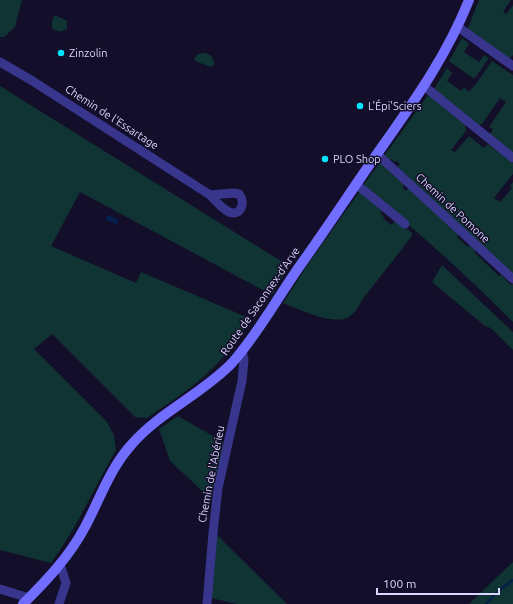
<svg xmlns="http://www.w3.org/2000/svg" width="513" height="604" viewBox="0 0 513 604" font-family="Ubuntu,sans-serif">
<style>
.green{fill:#103433}
.water{fill:#061e4a}
.lines{fill:none;stroke-linecap:round;stroke-linejoin:round}
.stream{stroke:#061e4a;stroke-width:2.5}
.street{stroke:#38358c;stroke-width:9}
.secondary{stroke:#716dff;stroke-width:10}
.poi-dot{fill:#02e5ff;stroke:#130e29;stroke-width:1.5}
.labels{text-anchor:middle;dominant-baseline:central;stroke-width:3;stroke-linejoin:round;paint-order:stroke}
.poi-label{font-size:11px;fill:#dbd6ff;stroke:#130e29;text-anchor:start}
.street-label{font-size:11px;fill:#dbd6ff;stroke:#130e29}
</style>
<rect width="100%" height="100%" fill="#130e29"/>
<g class="green">
<polygon points="0,0 22,0 15,27 4,37 0,37"/>
<polygon points="479,0 511,0 503,12 506,14 513,5 513,55 509,60 467,30"/>
<path d="M54 16H57L67 21V29C60 32 58 33 52 28V21Z"/>
<polygon points="462,38 469,44 464,52 479,62 484,55 489,58 475,78 473,78 449,61"/>
<path d="M205 53C212 55 213 58 214 64L211 67 195 61 194 59 198 54Z"/>
<polygon points="492,61 513,75 513,154 489,135 493,129 489,127 506,102 500,98 482,124 478,125 434,89 447,68 452,73 447,81 461,91 464,87 469,92 478,81"/>
<path d="M0 86 289 266 272 295 80 192 51 246 136 283 141 272 251 319C240 335 229 352 215 366 196 386 170 402 147 418L135 417 52 334 34 349 107 422 114 435 116 450C94 488 77 528 51 563L0 550Z"/>
<polygon points="428,95 465,124 466,131 451,150 455,152 469,136 484,148 488,144 513,163 513,174 494,198 500,202 512,188 510,186 513,182 513,275 397,167 400,164 396,161 395,162 391,159 389,160 384,156"/>
<path d="M381 161 404 183 403 188 406 191 409 188 459 234 457 237 468 247 471 244 477 249 474 252 499 276 501 275 511 285 513 284V322C466 275 417 230 365 189L364 184Z"/>
<path d="M360 191 383 210 380 213 384 216 383 218 391 225 396 220 412 233V236L362 300C359 306 355 313 349 317 333 326 299 309 283 303L308 264Z"/>
<polygon points="442,265 513,332 513,350 491,328 485,326 432,282"/>
<polygon points="178,416 225,443 213,501 170,461 159,429"/>
<polygon points="216,534 287,604 237,604 211,598"/>
<polygon points="513,562 513,604 469,604"/>
</g>
<polygon class="water" points="109,215 119,220 117,225 106,220 106,217"/>
<g class="lines">
<polyline class="stream" points="486,604 498,591 513,580"/>
<g class="street">
<polyline points="458,27 513,66"/>
<path d="M0 62 31 80 210 195C215 200 222 209 229 212 241 217 246 202 239 194L234 193 210 195"/>
<polyline points="424,86 513,158"/>
<polyline points="377,154 513,279"/>
<polyline points="356,184 405,224"/>
<polyline points="0,589 29,598"/>
<polyline points="59,604 66,583 60,564"/>
<polyline points="207,604 213,533 218,488 242,381 244,360 242,350"/>
</g>
<path class="secondary" d="M23 604C47 580 69 557 85 527 100 499 110 468 132 444 160 412 202 394 232 363 259 333 280 293 304 260 331 222 357 182 384 144 417 97 448 53 469 0"/>
</g>
<g class="poi-dot">
<circle cx="61" cy="53" r="4"/>
<circle cx="360" cy="106" r="4"/>
<circle cx="325" cy="159" r="4"/>
</g>
<g class="labels">
<g class="poi-label">
<text x="69" y="53">Zinzolin</text>
<text x="368" y="106">L'Épi'Sciers</text>
<text x="333" y="159">PLO Shop</text>
</g>
<g class="street-label">
<text transform="translate(112 117) rotate(33)">Chemin de l'Essartage</text>
<text transform="translate(453 208) rotate(43)">Chemin de Pomone</text>
<text transform="translate(260 301) rotate(-55)">Route de Saconnex-d'Arve</text>
<text transform="translate(211 474) rotate(-79)">Chemin de l'Abérieu</text>
</g>
</g>
<path d="M377 588v6h122v-6" fill="none" stroke="#dbd6ff" stroke-width="2"/>
<text x="383" y="588" font-size="12" fill="#dbd6ff" stroke="#130e29" stroke-width="3" paint-order="stroke">100 m</text>
</svg>
